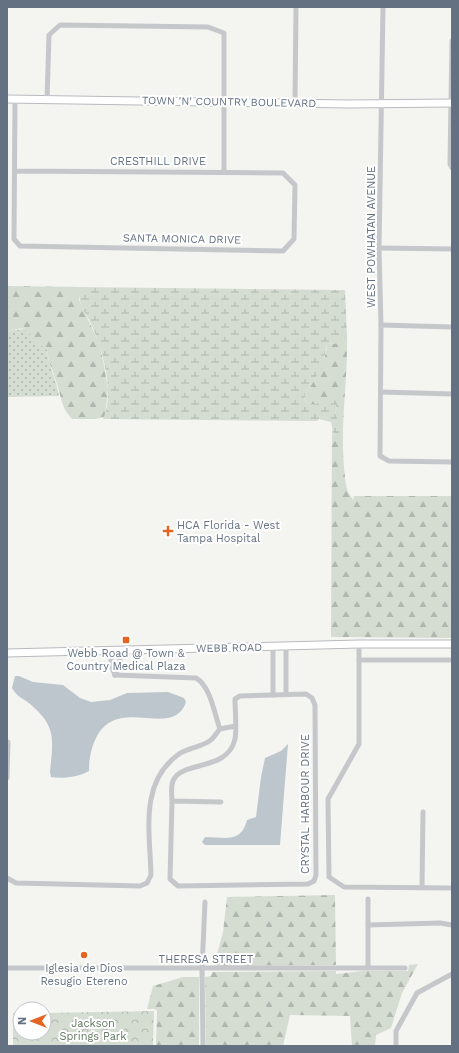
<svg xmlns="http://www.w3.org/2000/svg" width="459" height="1053" viewBox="0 0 459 1053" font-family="'Work Sans',sans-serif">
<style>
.grass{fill:url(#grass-dots)}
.forest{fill:url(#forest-firs)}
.wetland{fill:url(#wetland-marsh)}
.park{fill:url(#park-crowns)}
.water{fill:#bdc6cc}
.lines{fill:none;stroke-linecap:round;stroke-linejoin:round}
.secondary-casing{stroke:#b7babf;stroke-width:9}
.street{stroke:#c5c7cb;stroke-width:5}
.secondary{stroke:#fff;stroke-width:7}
.poi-dot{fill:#e46522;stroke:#fff;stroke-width:1.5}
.labels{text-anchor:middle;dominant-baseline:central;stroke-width:4;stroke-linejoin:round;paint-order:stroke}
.street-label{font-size:11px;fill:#637182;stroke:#fff}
.poi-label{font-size:11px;fill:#637182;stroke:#fff}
.park-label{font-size:11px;fill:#647962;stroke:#fff}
</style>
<defs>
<pattern id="grass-dots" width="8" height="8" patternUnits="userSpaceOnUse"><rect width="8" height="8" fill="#d5dcd2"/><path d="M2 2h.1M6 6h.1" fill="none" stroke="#b0b7b0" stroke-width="1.8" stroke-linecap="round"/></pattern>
<pattern id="forest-firs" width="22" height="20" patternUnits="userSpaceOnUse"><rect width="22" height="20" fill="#d5dcd2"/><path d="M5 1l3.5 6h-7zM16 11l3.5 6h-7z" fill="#b0b7b0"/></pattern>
<pattern id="wetland-marsh" width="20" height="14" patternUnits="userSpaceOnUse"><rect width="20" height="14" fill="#d5dcd2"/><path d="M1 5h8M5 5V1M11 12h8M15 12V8" fill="none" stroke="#b0b7b0"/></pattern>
<pattern id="park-crowns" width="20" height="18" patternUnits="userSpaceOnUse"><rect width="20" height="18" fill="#d5dcd2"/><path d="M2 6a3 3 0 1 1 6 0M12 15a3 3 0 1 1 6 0" fill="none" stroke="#b0b7b0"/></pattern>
</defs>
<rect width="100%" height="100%" fill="#f4f5f1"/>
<path class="grass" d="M24 329C27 330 44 347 47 350 48 366 57 380 59 396L7 397V331Z"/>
<g class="forest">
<path d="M7 286 79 287V300L99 343 104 365 108 390 105 417 96 419H72C60 406 62 397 56 381 53 370 48 362 47 350 43 346 38 344 35 340 22 325 26 328 7 331Z"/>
<path d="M347 336C348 380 340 424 344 468 345 474 345 483 347 489 348 493 351 496 353 500L354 496H452V638L331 637 332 428 334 437 338 419 335 413 337 408 325 400C318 405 312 407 305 400L304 396C314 382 326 362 327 344L339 343Z"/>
<polygon points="335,895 336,965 214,966 223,932 227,897"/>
<polygon points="418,964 402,993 391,1028 376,1035 375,1046 352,1046 350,1016 290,1015 283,1046 206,1046 205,977 211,976 212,972 336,971 336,974 363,971 408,971 409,965"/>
<polygon points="183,977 199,977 199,1046 156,1046 157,1011 155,1009 147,1009 153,986"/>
</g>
<path class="wetland" d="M79 287 345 290 347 336 339 343 327 344 322 368 304 396 305 400C314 409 320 401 330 398L336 401 337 408 335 413C339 420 342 430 337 437H334L331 422 319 419 317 421 103 419C115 394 103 351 92 326 85 310 78 306 79 287Z"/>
<polygon class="park" points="154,1011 153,1046 13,1046 13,1013 20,1013 20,1033 44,1033 44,1013"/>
<g class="water">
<path d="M15 676H19L33 682 63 685 80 698 91 702 110 700 127 693 168 692 184 698 186 702C173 740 120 695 97 736 91 748 89 758 89 771 79 777 63 779 51 777L50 772C53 739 57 727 30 704 23 698 17 697 12 688Z"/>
<path d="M288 744 280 845H205L202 842 205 837C224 837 241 844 247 820L256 817 261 777 265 758 281 751Z"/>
</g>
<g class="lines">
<g class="secondary-casing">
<g id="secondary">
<polyline points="7,99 348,104 452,103"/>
<polyline points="7,653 359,644 452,644"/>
</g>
</g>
<g class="street">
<polyline points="383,7 379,248 381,325 380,456 389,461 452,462"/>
<polyline points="452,41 450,164 452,168"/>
<polyline points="15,100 14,239 20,246 283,251 294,239 295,185 283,173 16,171"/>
<polyline points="47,100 49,35 60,25 208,27 224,33 224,171"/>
<polyline points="295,102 296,7"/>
<polyline points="379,248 452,249"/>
<polyline points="381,325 452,327"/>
<polyline points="381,392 452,394"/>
<polyline points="359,644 359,744 328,799 329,877 344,887 452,888"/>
<polyline points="111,651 111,665 115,675"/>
<polyline points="359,660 452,660"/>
<path d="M115 675 196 678C211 687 214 713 220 729"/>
<polyline points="115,675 120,664 120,650"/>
<polyline points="286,694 286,646"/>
<polyline points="273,695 273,646"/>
<polyline points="7,778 8,742"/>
<path d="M172 801C172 794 170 785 174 779 184 761 228 771 235 739 237 728 235 711 235 699L240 696 306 694 312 698 315 705 316 875 314 881 308 884 178 886 170 879 172 801 221 802"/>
<path d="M7 878 16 883 140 886 147 883 151 875C150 832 139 782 179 754 189 747 204 747 212 739 215 736 217 732 220 729L235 726"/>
<polyline points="422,887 423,812"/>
<polyline points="368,899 368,968"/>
<polyline points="368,925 440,923 452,925"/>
<polyline points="7,968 405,968"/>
<polyline points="203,1046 202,969 205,902"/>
<polyline points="396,1046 396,1031 417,993 452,974"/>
</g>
<use href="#secondary" class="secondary"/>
</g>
<g class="poi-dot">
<path d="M166 525h4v4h4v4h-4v4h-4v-4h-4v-4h4z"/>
<rect x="122" y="636" width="8" height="8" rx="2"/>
<circle cx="84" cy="955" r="4"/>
</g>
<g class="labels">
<g class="street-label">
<text transform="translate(229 102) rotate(1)">TOWN 'N' COUNTRY BOULEVARD</text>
<text x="158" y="161">CRESTHILL DRIVE</text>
<text transform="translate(371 237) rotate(-90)">WEST POWHATAN AVENUE</text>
<text transform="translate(182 239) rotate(1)">SANTA MONICA DRIVE</text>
<text transform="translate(229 648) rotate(-1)">WEBB ROAD</text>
<text transform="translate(305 804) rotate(-90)">CRYSTAL HARBOUR DRIVE</text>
<text x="206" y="959">THERESA STREET</text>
</g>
<g class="poi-label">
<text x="177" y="525" text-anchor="start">HCA Florida - West<tspan x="177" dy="13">Tampa Hospital</tspan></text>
<text x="126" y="653">Webb Road @ Town &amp;<tspan x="126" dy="13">Country Medical Plaza</tspan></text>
<text x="84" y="968">Iglesia de Dios<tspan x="84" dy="13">Resugio Etereno</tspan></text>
</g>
<g class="park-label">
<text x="93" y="1023">Jackson<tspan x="93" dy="13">Springs Park</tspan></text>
</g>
</g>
<rect width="459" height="1053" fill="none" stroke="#637182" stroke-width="16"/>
<g transform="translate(32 1021) rotate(270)"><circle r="19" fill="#ffffff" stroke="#c1c6cd"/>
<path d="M0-3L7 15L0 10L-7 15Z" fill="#e46522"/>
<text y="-6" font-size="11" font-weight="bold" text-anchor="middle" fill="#637182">N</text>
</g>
</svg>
